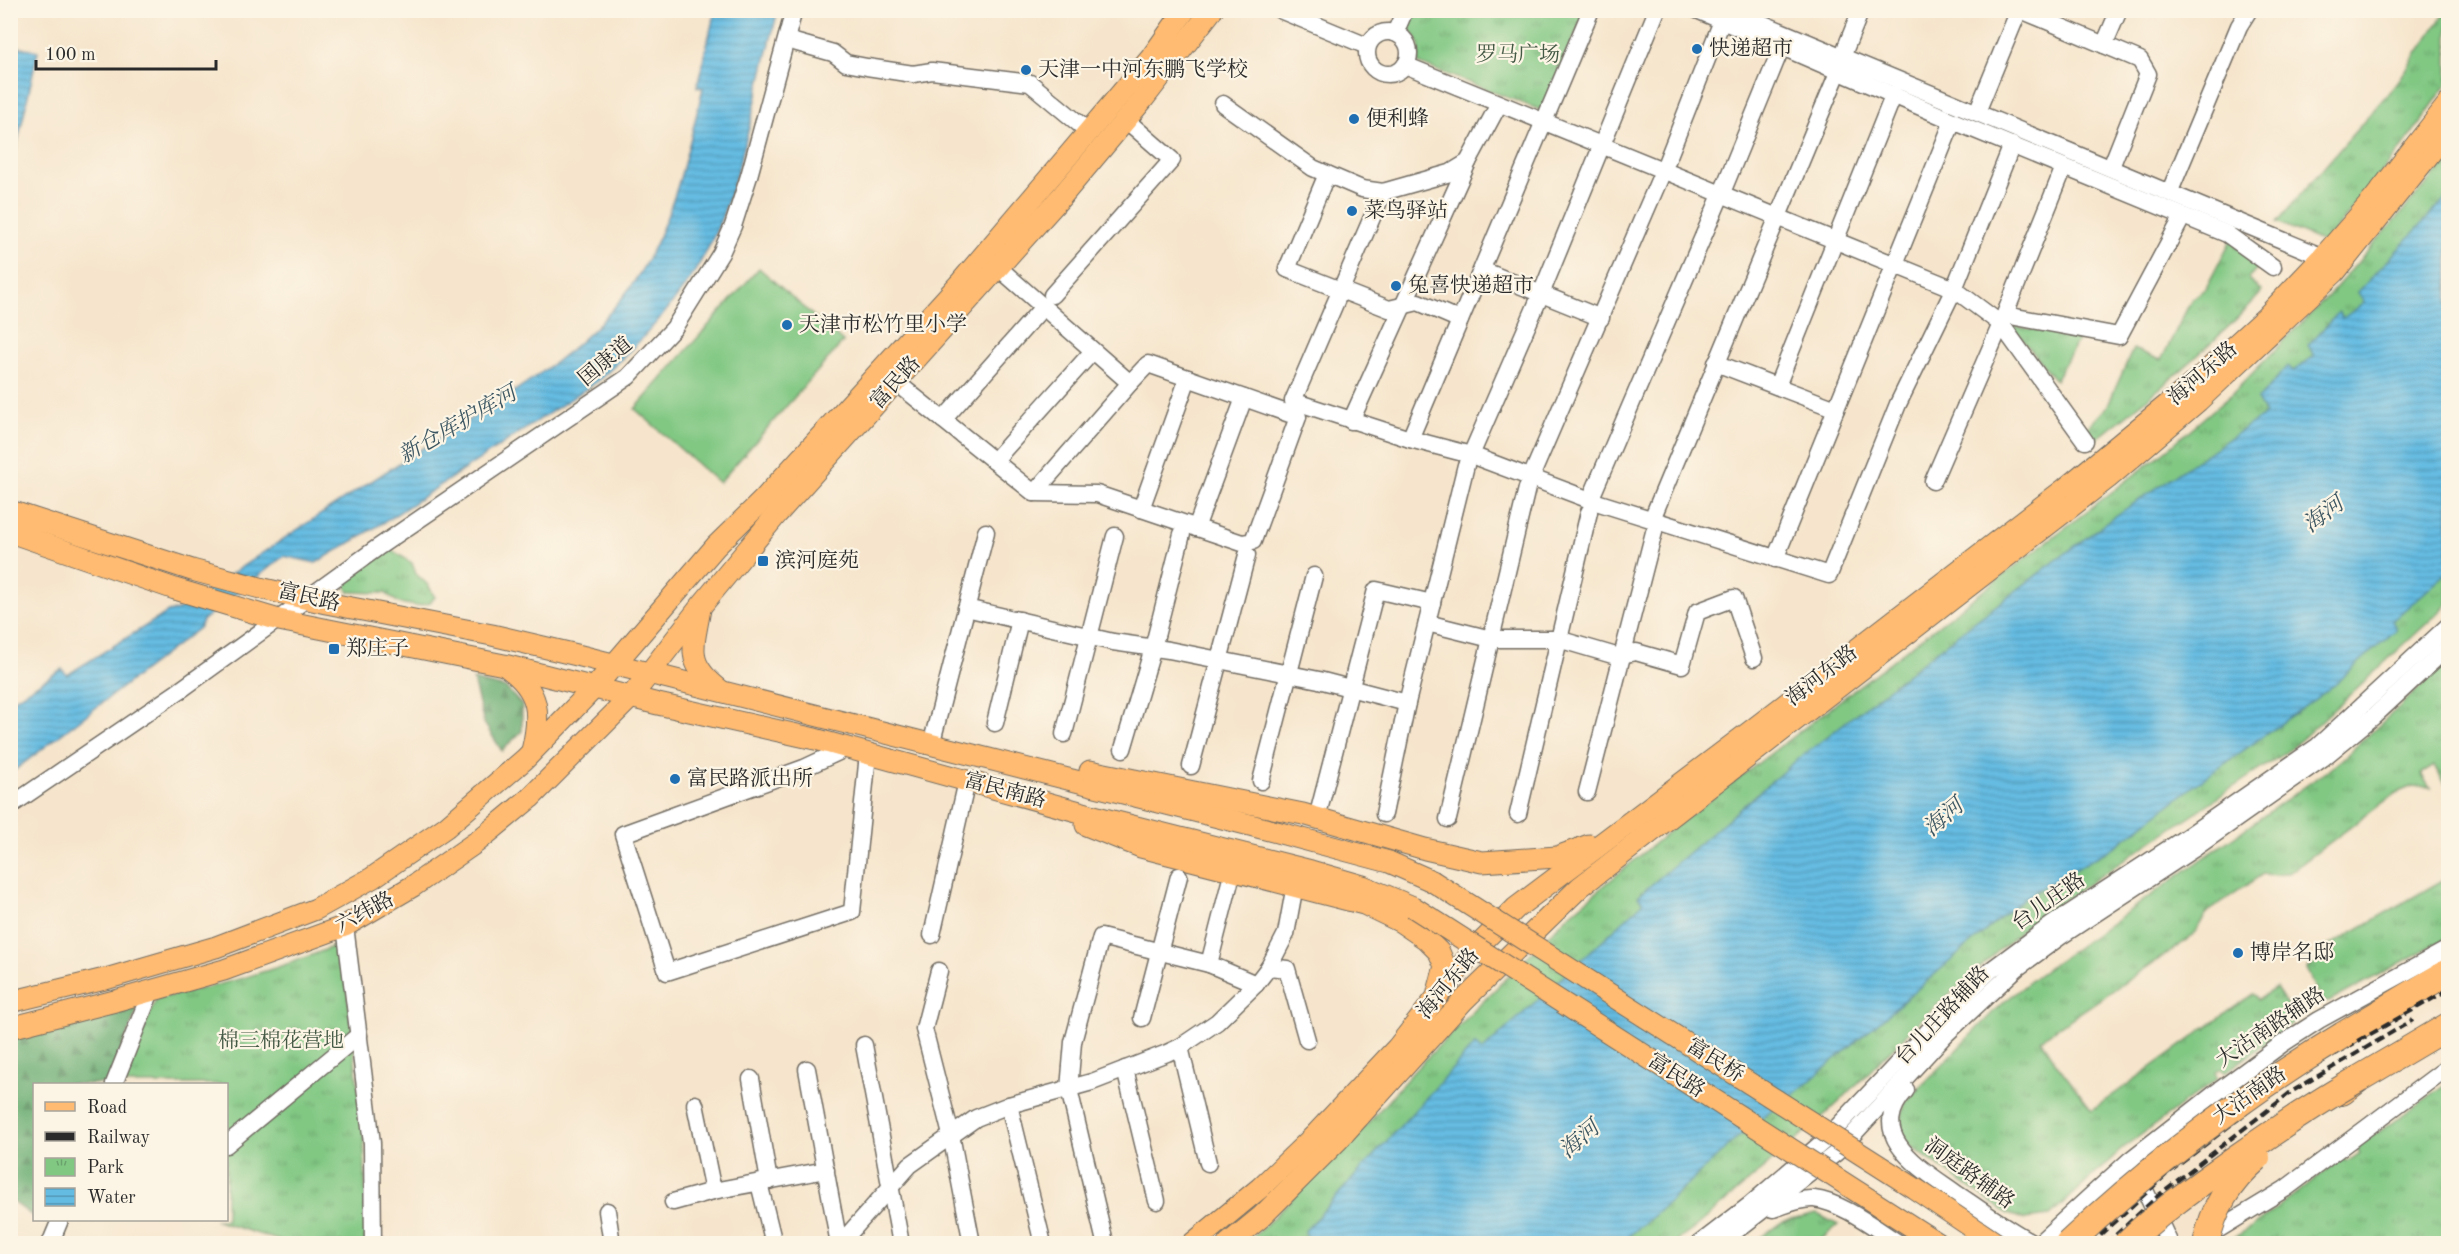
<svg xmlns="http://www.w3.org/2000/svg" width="2459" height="1254" viewBox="0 0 2459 1254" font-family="'Old Standard TT','Noto Serif SC',serif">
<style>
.grass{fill:#81c883;stroke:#567a57;stroke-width:1.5}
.forest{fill:url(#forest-firs);stroke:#4a6c4e;stroke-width:1.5}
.park{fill:url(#park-tufts);stroke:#567a57;stroke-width:1.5}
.water{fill:url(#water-rules);stroke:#487486;stroke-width:1.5}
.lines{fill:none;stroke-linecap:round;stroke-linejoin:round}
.minor-casing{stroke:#726c63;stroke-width:19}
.major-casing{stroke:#726c63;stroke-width:23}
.highway-casing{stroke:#726c63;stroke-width:28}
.minor{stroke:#fff;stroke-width:16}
.major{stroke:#ffbb71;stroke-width:21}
.highway{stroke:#ffbb71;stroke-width:26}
.rail{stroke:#2b2b2b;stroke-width:4;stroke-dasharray:9 4.5;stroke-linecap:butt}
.major-bridge-casing{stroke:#726c63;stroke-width:23;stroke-linecap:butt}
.highway-bridge-casing{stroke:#726c63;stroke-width:28;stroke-linecap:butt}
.major-bridge{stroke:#ffbb71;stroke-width:21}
.highway-bridge{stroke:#ffbb71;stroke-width:26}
.poi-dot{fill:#1f6fb2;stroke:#fcf5e5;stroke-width:2}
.labels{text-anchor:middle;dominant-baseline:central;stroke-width:4.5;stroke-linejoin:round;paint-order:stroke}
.poi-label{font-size:21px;fill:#2b2b2b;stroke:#fcf5e5;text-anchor:start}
.park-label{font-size:21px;fill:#455a45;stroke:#fcf5e5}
.street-label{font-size:21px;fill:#2b2b2b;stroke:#fcf5e5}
.water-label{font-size:22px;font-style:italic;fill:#3c5662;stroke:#fcf5e5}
</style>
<defs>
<pattern id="forest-firs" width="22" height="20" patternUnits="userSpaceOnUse" patternTransform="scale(1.5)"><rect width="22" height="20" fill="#68ac71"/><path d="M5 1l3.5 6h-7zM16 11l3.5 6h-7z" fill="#568c5d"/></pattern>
<pattern id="park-tufts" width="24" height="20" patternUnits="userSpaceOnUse" patternTransform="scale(1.5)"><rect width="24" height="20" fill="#81c883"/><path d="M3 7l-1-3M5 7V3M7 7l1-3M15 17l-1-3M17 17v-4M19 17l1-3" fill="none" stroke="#6aa36b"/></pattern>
<pattern id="water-rules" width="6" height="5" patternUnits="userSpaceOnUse" patternTransform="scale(1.5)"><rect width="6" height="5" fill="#65bce2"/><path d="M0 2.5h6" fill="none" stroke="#5399b7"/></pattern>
</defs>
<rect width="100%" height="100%" fill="#fcf5e5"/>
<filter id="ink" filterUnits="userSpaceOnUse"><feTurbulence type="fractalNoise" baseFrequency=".0167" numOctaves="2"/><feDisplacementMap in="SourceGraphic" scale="12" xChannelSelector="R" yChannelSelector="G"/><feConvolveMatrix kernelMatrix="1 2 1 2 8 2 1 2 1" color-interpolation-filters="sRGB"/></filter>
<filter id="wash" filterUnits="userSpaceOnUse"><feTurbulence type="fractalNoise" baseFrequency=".008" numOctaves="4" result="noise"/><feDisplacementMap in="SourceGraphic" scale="24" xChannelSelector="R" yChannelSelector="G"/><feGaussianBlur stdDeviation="1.35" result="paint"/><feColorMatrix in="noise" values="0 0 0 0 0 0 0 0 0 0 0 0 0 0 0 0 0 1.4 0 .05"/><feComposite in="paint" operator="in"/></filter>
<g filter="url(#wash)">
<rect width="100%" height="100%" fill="#f6e5cc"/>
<polygon class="grass" points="759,268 843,342 719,483 635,409"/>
<g class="forest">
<polygon points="473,680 506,688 522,705 522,731 502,751 484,723"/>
<polygon points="139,1006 107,1084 34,1084 34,1217 11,1200 10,1037"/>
</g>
<g class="park">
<path d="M1416 11H1585L1543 111 1418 63C1421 48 1420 39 1408 29Z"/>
<polygon points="2446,11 2448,11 2448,83 2406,142 2325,243 2277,222 2397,83"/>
<polygon points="2448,160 2448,604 2292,748 2030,923 1927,1014 1837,1104 1695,1228 1674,1243 1246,1244 1363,1129 1414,1071 1570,914 1667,833 2164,452 2233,393 2331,293"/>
<path d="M2232 238 2267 259 2248 279 2262 292C2212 347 2154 395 2095 440L2087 428 2107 407 2133 349 2161 360 2192 299 2206 288Z"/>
<polygon points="2012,326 2080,337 2055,380"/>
<polygon points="390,549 412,563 416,574 428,585 435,597 430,603 417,606 399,603 385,593 349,592 346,587 348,578"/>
<path d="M2448 662V788L2434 766 2421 774 2430 788 2413 786 2396 793 2289 873 2278 875 2263 874 2207 912 2193 936 2041 1039 2056 1063 2092 1110 2253 994 2258 999 2276 988 2297 1020 2225 1073 2221 1068 2215 1072 2218 1078 2122 1149 2050 1216 2024 1219 2008 1214 1910 1146C1899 1132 1900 1119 1905 1103L1999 1006 2037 976 2338 763Z"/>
<polygon points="2448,877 2448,937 2329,1002 2323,1001 2306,969 2324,957 2321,950"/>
<path d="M342 943 364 1140 367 1243H287L214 1220H226V1084H122L156 999C220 986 281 969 342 943Z"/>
<polygon points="2448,1082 2448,1243 2225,1243 2250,1228 2343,1158 2347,1162 2360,1153 2357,1148"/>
<polygon points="1817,1214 1838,1225 1817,1243 1753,1243 1782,1222"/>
</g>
<g class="water">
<path d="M715 11H778C760 78 747 149 723 214 699 281 649 335 598 381L386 521 316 563 284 556 204 619 199 628 11 773V701L62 669 67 675 168 612 178 610C254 558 331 507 409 457 490 405 584 359 638 276 674 219 687 153 703 88L697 87Z"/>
<polygon points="11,45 38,51 11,172 10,45"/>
<polygon points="2448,196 2448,572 2392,621 2397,629 2329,689 2191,788 2116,846 2024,898 1804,1086 1738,1137 1656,1214 1620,1243 1309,1244 1305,1231 1475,1044 1482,1051 1643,903 1638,896 1792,764 1957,635 2111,519 2265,414 2257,400 2288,366 2293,371 2314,356 2308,345 2339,312 2343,318 2364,303 2358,292"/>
</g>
</g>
<g filter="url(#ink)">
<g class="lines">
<g class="minor-casing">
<g id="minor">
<polyline points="1280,10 1367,46"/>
<polyline points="1697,10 1953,121 2227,234 2273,267"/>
<polyline points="1730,10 2323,257"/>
<polyline points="2021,10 2140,60 2148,74 2111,167"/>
<circle cx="1388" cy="53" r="21"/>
<polyline points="1395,33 1405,10"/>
<polyline points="787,40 833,53 846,63 867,67 913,74 932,71 1030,83 1089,132"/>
<polyline points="2104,45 2119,10"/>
<polyline points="1842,57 1861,10"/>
<polyline points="1405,65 1954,289 2001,324 2085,441"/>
<polyline points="1223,104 1313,168 1362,189 1383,192 1450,173 1468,162 1499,104"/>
<polyline points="1977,112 2019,10"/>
<polyline points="1327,174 1287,269 1389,309 1418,302 1460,320"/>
<polyline points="2170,191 2239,26 2249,10"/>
<polyline points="1383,192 1293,401 1410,439 1471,455 1590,500 1829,575 1898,404 1954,289 2012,145"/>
<polyline points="1482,270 1601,318"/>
<polyline points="1052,295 1172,160 1126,120"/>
<polyline points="2005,315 2119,336 2183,216"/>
<polyline points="1716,363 1836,409"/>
<polyline points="896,382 1034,493 1130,383 999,268"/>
<polyline points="1777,386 1894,94"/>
<polyline points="943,420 1043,307"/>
<polyline points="1351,421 1468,162"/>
<polyline points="1410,439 1591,10"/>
<polyline points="1471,455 1541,294 1657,10"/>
<polyline points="994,461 1093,351"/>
<polyline points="1531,477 1663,171 1722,21"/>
<polyline points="1933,481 2001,324 2064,167"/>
<polyline points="1034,493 1097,494 1242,543 1253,541 1298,417 1148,364 1130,383"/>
<polyline points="1590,500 1721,195 1782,46"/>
<polyline points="1141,509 1188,378"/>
<polyline points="1652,519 1839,70"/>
<polyline points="1196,528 1244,398"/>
<polyline points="1775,559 1953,121"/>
<polyline points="966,608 1113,642 1169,650 1319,680 1407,703"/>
<polyline points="1427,623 1491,639 1558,639 1616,656 1636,652 1682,665 1697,612 1734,598 1754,658"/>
<polyline points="995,723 1020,620"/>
<polyline points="1064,734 1115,536"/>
<polyline points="931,745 986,532"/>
<polyline points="847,748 804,768 623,834 667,972 852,912 868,754"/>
<polyline points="1123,749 1153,648 1182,534"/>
<polyline points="1191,766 1247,555"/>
<polyline points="1261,781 1314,576"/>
<polyline points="1587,792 1654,532"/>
<polyline points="10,806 179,691 377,548 628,377 674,328 721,253 733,226 749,176 794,10"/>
<polyline points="1384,814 1407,703 1466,465"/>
<polyline points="1518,814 1589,512"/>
<polyline points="1317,818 1376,590 1432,603"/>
<polyline points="1448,819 1527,488"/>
<polyline points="345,926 372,1143 373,1244"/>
<polyline points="932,935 967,781"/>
<polyline points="1209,964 1230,882"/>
<polyline points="1269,967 1287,969 1307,1040"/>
<polyline points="939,971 924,1029 951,1135 972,1244"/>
<polyline points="1142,1018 1179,876"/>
<polyline points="864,1045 901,1244"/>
<polyline points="1180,1047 1208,1163"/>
<polyline points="807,1069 839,1244"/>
<polyline points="1125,1069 1157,1201"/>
<polyline points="751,1079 769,1181"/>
<polyline points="114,1084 151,991"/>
<path d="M1906 1090C1863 1137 1924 1170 1957 1194 1983 1211 2007 1229 2035 1244"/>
<polyline points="695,1104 713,1191"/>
<polyline points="1009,1105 1043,1244"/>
<polyline points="226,1145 359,1035"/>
<polyline points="2136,1171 2170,1244"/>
<polyline points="759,1183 774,1244"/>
<polyline points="673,1202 713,1191 826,1170"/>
<path d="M1773 1209C1786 1205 1800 1198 1814 1199 1842 1202 1876 1229 1900 1244"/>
<polyline points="607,1211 612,1244"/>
<polyline points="2206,1237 2285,1189 2448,1067"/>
<polyline points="1104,1238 1069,1089 1073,1042 1101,937 1209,964 1256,984"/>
<polyline points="50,1244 60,1220"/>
<polyline points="840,1244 910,1165 976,1118 1009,1105 1092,1082 1167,1053 1180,1047 1217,1022 1256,984 1269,967 1286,934 1295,885"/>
<polyline points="1699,1244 1751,1204 1824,1141 1933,1026 1991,970 2053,924 2185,838 2318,746 2448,626"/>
<polyline points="1719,1244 1836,1153 1944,1036 2017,968 2061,936 2195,848 2323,758 2373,717 2448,647"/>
<polyline points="2038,1244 2130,1160 2213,1095 2282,1044 2319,1020 2448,949"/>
</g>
</g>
<g class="major-casing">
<g id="major">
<polyline points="10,511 192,570 264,589 326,603 492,635 577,655 1250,825 1389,862 1432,881"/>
<polyline points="10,532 175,589 279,620 504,665 658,704 815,739 1109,820 1311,871 1363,886 1413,907"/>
<path d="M700 609C693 649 685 663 720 690"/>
<path d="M507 667C540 691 541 713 532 751"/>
<polyline points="1090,771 1303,814 1425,849 1482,862 1557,857 1589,845"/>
<polyline points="1086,825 1141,847 1364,904 1401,922 1426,939 1439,952 1445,966 1438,992"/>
<polyline points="10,1002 109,978 216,947 316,909 372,878 446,827 525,759 594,688 716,546 762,501 961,282 1151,58 1185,10"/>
<polyline points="10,1028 115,1001 224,970 345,926 413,886 478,841 530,798 631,697 701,606 777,514 1061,197 1144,98 1212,10"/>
<polyline points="1192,1244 1260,1188 1316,1134 1397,1048 1473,951 1516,908 1751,731 2066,488 2189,387 2266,317 2323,257 2373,200 2448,104"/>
<polyline points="1228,1244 1261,1217 1339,1139 1463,1001 1580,887 2108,478 2198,401 2335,272 2448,131"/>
</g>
</g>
<g class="highway-casing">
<g id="highway">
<polyline points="2343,1035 2448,972"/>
<polyline points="2342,1092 2360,1078 2448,1026"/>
</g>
</g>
<use href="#minor" class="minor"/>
<use href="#major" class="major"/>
<use href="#highway" class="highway"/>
<g class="rail">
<polyline points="2090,1244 2167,1174 2288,1081 2448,990"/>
<polyline points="2106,1244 2160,1194 2291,1092 2413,1020"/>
</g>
<g class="major-bridge-casing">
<g id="major-bridge">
<polyline points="1432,881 1914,1188 1997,1244"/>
<polyline points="1413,907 1939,1244"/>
</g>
</g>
<g class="highway-bridge-casing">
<g id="highway-bridge">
<path d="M2068 1244C2152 1165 2244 1095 2343 1035"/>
<path d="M2126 1244C2159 1212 2198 1185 2236 1158 2276 1130 2317 1102 2360 1078"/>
<path d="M2206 1244C2213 1208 2229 1182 2257 1158"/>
</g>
</g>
<use href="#major-bridge" class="major-bridge"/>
<use href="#highway-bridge" class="highway-bridge"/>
</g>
</g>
<g class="poi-dot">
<circle cx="1697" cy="49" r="6"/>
<circle cx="1026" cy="70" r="6"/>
<circle cx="1354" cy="119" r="6"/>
<circle cx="1352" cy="211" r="6"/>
<circle cx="1396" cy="286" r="6"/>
<circle cx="787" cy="325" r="6"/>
<rect x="757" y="555" width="12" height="12" rx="3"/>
<rect x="328" y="643" width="12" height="12" rx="3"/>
<circle cx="675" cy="779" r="6"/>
<circle cx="2238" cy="953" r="6"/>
</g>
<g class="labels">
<g class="poi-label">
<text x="1709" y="49">快递超市</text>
<text x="1038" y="70">天津一中河东鹏飞学校</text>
<text x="1366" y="119">便利蜂</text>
<text x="1364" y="211">菜鸟驿站</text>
<text x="1408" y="286">兔喜快递超市</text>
<text x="799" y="325">天津市松竹里小学</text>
<text x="775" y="561">滨河庭苑</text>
<text x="346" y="649">郑庄子</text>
<text x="687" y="779">富民路派出所</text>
<text x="2250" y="953">博岸名邸</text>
</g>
<g class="park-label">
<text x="1518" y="55">罗马广场</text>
<text x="281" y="1041">棉三棉花营地</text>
</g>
<g class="street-label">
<text transform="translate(606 362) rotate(-40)">国康道</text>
<text transform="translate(2203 374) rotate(-41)">海河东路</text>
<text transform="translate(896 383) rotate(-48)">富民路</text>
<text transform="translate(309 598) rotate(13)">富民路</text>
<text transform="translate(1822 676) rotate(-38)">海河东路</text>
<text transform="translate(1005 791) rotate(15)">富民南路</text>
<text transform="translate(2049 902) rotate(-35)">台儿庄路</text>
<text transform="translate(365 913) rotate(-28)">六纬路</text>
<text transform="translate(1449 984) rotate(-51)">海河东路</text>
<text transform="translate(1943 1016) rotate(-47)">台儿庄路辅路</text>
<text transform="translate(2271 1028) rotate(-34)">大沽南路辅路</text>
<text transform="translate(1715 1061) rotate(32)">富民桥</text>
<text transform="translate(1676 1076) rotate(33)">富民路</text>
<text transform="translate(2250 1096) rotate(-35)">大沽南路</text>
<text transform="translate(1969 1174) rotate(36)">洞庭路辅路</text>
</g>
<g class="water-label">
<text transform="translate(458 425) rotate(-30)">新仓库护库河</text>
<text transform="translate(2324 515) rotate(-37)">海河</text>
<text transform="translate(1944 818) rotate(-41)">海河</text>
<text transform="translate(1580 1140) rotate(-41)">海河</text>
</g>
</g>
<rect width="2459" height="1254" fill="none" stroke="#fcf5e5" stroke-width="36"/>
<rect x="33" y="1083" width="195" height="138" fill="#fcf5e5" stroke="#a8a49b" stroke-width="1.5"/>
<rect x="45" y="1102" width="30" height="9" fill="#ffbb71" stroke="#a8a49b" stroke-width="1.5"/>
<text x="87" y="1113" font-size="18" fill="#2b2b2b">Road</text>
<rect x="45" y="1132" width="30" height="9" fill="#2b2b2b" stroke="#a8a49b" stroke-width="1.5"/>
<text x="87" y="1143" font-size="18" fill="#2b2b2b">Railway</text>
<rect x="45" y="1158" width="30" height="18" fill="url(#park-tufts)" stroke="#a8a49b" stroke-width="1.5"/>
<text x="87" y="1173" font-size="18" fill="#2b2b2b">Park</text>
<rect x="45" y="1188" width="30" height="18" fill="url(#water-rules)" stroke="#a8a49b" stroke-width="1.5"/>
<text x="87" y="1203" font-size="18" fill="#2b2b2b">Water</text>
<path d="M36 60v9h180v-9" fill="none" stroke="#2b2b2b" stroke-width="3"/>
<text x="45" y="60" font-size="18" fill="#2b2b2b" stroke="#fcf5e5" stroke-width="4.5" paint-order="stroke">100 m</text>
</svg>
